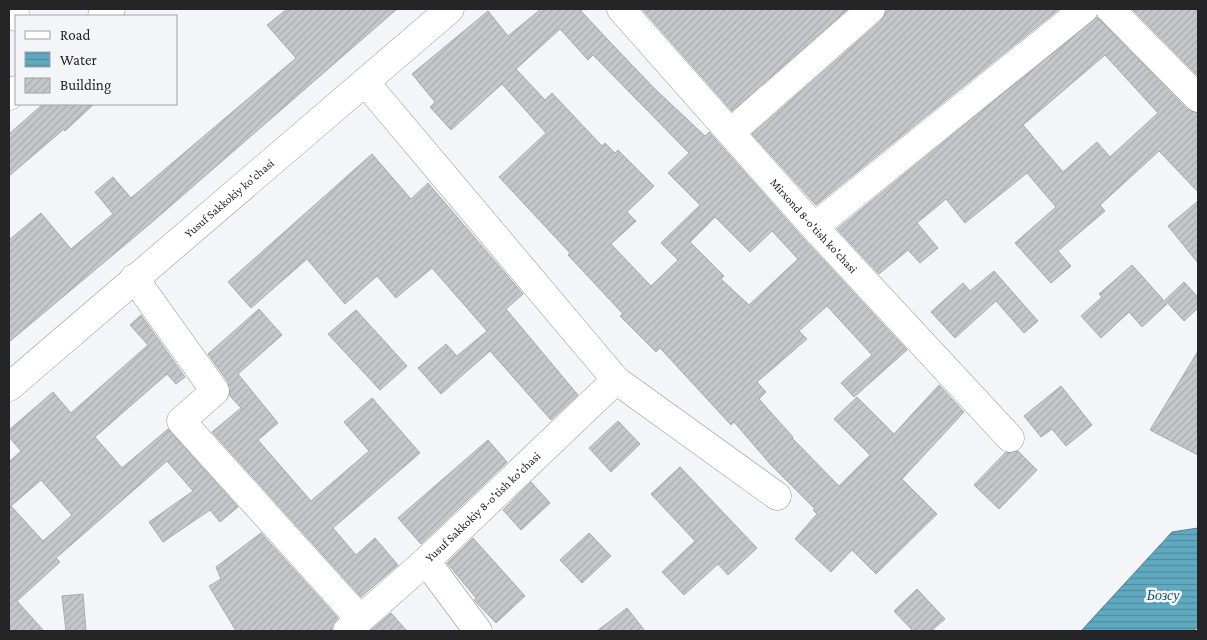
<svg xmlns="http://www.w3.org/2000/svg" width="1207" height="640" viewBox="0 0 1207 640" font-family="'Crimson Pro',serif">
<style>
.water{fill:url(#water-rules);stroke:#4e8293}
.building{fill:url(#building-hatch);stroke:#aaabae;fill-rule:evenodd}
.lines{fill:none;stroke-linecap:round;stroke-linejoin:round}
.street-casing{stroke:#929396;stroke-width:29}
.secondary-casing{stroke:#929396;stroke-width:29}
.street{stroke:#fff;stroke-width:28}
.secondary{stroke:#fff;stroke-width:28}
.labels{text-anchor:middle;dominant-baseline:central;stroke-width:5;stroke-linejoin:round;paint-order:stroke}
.street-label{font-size:12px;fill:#252527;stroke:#f4f5f9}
.water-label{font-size:14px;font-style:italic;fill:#165465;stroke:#f4f5f9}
</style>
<defs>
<pattern id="water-rules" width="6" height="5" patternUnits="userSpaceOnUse" patternTransform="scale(1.25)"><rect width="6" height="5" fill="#60aac1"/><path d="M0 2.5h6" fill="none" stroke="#4f8a9d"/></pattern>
<pattern id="building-hatch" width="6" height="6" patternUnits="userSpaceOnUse" patternTransform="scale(1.25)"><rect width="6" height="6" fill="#c5c7ca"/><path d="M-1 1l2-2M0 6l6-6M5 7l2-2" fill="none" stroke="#a9abae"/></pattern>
</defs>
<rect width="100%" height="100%" fill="#f4f5f9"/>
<polygon class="water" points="1198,528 1198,627 1193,631 1081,631 1172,532"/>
<g class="building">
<polygon points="287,9 397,9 151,223 9,342 9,240 41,213 71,249 113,214 95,192 113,177 131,198 296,58 267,25"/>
<path d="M541 9H583L581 11 609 41 655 89 705 136 709 132 802 237 907 350 854 397 841 383 872 355 827 306 799 331 807 339 757 382 766 392 759 399 793 437 792 438 839 486 870 455 834 419 857 397 894 434 939 385 964 412 902 479 937 514 876 574 852 550 831 572 795 539 817 514 813 510 815 509 771 465 734 422 731 425 660 348 656 352 620 316 623 314 568 255 570 253 499 177 546 133 502 84 451 130 430 107 435 102 412 74 488 11 508 36ZM560 29 588 60 593 55 689 153 668 173 700 205 661 243 678 260 651 286 611 244 636 221 627 212 654 186 618 150 615 153 605 143 602 146 552 93 545 100 516 69ZM715 217 750 252 772 231 798 259 749 305 721 279 724 276 690 242Z"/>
<polygon points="642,9 848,9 732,111"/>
<polygon points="886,9 1059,9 816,205 752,134 881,21"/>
<polygon points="1132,9 1198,9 1198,76"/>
<path d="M1097 17 1187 109 1198 113V192L1159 151 1100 205 1105 211 1058 251 1071 266 1051 283 1015 243 1056 207 1027 173 965 223 946 199 917 223 938 248 920 263 908 250 879 274 837 229ZM1105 55 1158 113 1110 157 1097 142 1063 172 1023 125Z"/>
<polygon points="43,104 94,104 65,131 64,129 9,176 9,134"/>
<polygon points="372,154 411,199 428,183 523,294 506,309 578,395 551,420 490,351 441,394 418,368 446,344 457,356 487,331 432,268 396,298 377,276 345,304 307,259 251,308 228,282"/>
<polygon points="1198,201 1198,263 1168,226"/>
<polygon points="1132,265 1167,304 1142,327 1129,312 1101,338 1081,316 1102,297 1099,294"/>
<polygon points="994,271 1038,321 1024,333 996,301 955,338 931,312 963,283 970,291"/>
<polygon points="1184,282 1198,297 1198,308 1184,321 1165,300"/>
<polygon points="259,309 282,335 238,374 278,423 258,440 311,501 369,451 344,422 372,398 420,453 333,528 356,555 375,538 398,565 361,597 212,432 241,408 230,396 228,382 208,354"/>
<polygon points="356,310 407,366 380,390 328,334"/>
<path d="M141 315 185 377 176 384 167 374 95 437 122 468 168 429 238 507 220 522 210 510 163 542 149 522 193 491 167 461 56 558 60 562 17 601 44 631H9V462L21 451 9 437V430L53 392 71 413 148 345 130 325ZM41 480 72 515 43 541 11 506Z"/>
<polygon points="1198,351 1198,455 1150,430"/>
<polygon points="1061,386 1092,425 1066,446 1052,429 1041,437 1024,416"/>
<polygon points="618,421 640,444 611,472 589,448"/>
<polygon points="488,440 507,462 421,544 398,518"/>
<polygon points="1018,451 1037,470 999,509 974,485 1005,453"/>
<polygon points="680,467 757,548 728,575 718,564 684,595 662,572 695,541 651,494"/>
<polygon points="531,482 550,503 521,530 503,510"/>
<polygon points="261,533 338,618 332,626 332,631 236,631 209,586 221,579 216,567"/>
<polygon points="589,533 611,556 582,583 560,560"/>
<polygon points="473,538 525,596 496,623 476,602 474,600 476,598 447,563"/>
<polygon points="917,589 945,619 931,631 913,631 894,611"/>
<polygon points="83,594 86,631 66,631 62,596"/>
<polygon points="627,608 645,631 597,631"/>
<polygon points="391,613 407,631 370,631"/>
</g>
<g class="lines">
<g class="street-casing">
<g id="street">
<polyline points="9,9 16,17"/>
<path id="s1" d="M621 9 814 227 1010 438"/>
<polyline points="1110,9 1198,98"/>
<polyline points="102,16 111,9"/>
<polyline points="365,82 616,380 777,496"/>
<polyline points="9,96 16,90"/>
<polyline points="731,132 871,9"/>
<polyline points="814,227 1084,9"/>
<polyline points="134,278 215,391 181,421 360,619"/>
<polyline points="426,561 478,631"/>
<path id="s2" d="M347 631 426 561 616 380"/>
</g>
</g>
<g class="secondary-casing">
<g id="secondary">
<path id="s3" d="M9 387 450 9"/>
</g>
</g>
<use href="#street" class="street"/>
<use href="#secondary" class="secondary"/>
</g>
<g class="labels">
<g class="street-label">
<text stroke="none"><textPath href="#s3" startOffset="290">Yusuf Sakkokiy ko'chasi</textPath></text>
<text stroke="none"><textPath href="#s1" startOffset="290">Mirxond 8-o'tish ko'chasi</textPath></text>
<text stroke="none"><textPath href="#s2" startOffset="184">Yusuf Sakkokiy 8-o'tish ko'chasi</textPath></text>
</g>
<g class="water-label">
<text x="1163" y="595">Бозсу</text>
</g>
</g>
<rect width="1207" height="640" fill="none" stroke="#252527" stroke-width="20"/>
<rect x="15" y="15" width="162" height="90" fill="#f4f5f9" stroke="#a1a2a5"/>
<rect x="25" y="31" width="25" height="8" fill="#ffffff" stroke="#a1a2a5"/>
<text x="60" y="40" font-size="15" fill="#252527">Road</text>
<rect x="25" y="52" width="25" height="15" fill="url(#water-rules)" stroke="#a1a2a5"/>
<text x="60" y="65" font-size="15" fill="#252527">Water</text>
<rect x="25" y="78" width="25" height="15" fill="url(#building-hatch)" stroke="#a1a2a5"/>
<text x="60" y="90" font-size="15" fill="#252527">Building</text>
</svg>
